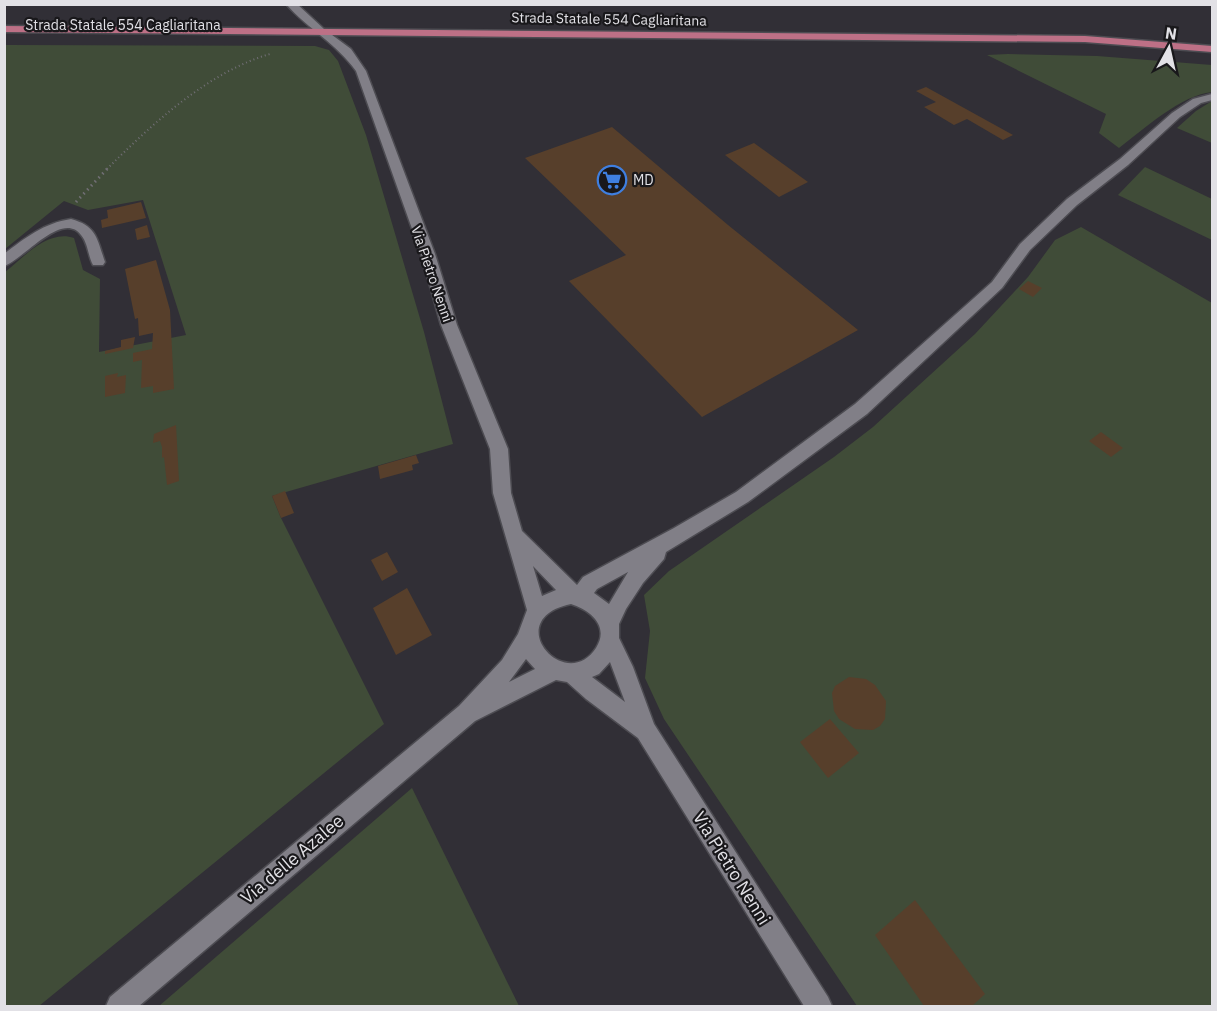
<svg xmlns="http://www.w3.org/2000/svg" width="1217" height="1011" viewBox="0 0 1217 1011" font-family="'IBM Plex Sans',sans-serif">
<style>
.green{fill:#404c38}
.building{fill:#573f2b}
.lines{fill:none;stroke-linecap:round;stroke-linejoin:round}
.minor-casing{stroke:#4d4c52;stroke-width:3}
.major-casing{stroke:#4d4c52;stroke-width:3}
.path-far1{stroke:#716f75;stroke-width:2;stroke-dasharray:1 3;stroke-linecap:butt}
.path{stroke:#716f75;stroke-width:3;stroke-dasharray:1.5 4;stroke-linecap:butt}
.minor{fill:#817f87;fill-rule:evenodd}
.major{fill:#bd7086;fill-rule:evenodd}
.labels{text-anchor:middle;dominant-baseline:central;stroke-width:4.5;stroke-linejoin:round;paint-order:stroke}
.far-street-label{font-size:14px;fill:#e2e1e6;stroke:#19181b}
.far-poi-label{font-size:14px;fill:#e2e1e6;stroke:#19181b;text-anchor:start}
.near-street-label{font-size:18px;fill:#e2e1e6;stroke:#19181b}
</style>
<rect width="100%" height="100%" fill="#312f36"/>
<g class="green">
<path d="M5 45 315 46 329 50 338 61 366 135 424 332 453 444 272 496 281 518 384 724 39 1006H4L5 272C24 257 48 229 74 238L83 270 100 279 99 352 186 335 143 200 88 210 64 201 5 249Z"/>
<path d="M1008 54 1097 56 1212 65V92C1181 95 1144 129 1119 148L1099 133 1106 114 987 55Z"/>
<polygon points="1212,101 1212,143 1177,128 1196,111"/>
<polygon points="1145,167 1212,199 1212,240 1118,195"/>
<polygon points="1081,227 1212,303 1212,1006 857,1006 664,719 645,678 650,631 644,595 669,571 834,457 873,427 975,334 1028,277 1055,240"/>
<polygon points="412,788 519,1006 159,1006"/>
</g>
<g class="building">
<polygon points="926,87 1013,135 1003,140 967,119 954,125 924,107 936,102 916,91"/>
<polygon points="612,127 728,225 858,330 702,417 569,281 626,255 525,158"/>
<polygon points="754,143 808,182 779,197 725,155"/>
<polygon points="141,202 146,218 102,228 101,220 108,218 107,210"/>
<polygon points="147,225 150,237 137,240 135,229"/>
<polygon points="156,260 170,310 174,389 153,393 153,386 141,388 142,360 133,362 133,353 152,349 153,333 139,336 138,318 135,319 125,269"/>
<polygon points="1028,281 1042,288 1033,297 1019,289"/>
<polygon points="135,337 133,348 105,354 105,351 121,347 121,340"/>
<polygon points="118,373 117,377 126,375 125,393 105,397 105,376"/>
<polygon points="176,425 179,481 167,485 164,457 162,458 162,447 160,441 153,443 154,434"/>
<polygon points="1101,432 1123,448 1111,457 1089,441"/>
<polygon points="416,455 419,463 412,465 413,470 380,479 378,466"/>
<polygon points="285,491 294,513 281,518 272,496"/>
<polygon points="387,552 398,572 382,581 371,560"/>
<polygon points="407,588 432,635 396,655 373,608"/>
<polygon points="849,677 866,679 875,685 886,701 885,719 880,726 873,730 855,729 839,719 834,711 832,693 835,686"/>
<polygon points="830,719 859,753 828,778 800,742"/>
<polygon points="915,900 985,994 972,1006 924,1006 875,935"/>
</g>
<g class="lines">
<g class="minor-casing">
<g id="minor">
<path d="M286 4H297L324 29 351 49 366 71 435 254 457 325 508 449 511 493 522 531 577 585 583 577 674 528 736 492 855 404 992 282 1020 244 1067 199 1120 159 1172 113 1193 99 1212 94V100L1201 103 1180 117 1128 165 1077 205 1030 250 1002 288 867 414 748 502 666 552 664 559 643 583 626 609 619 624V638L633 667 654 724 828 997 832 1006H804L638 738 586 699 567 682 556 680 475 721 139 1006H106L110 997 459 706 502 660 518 634 527 610 493 493 490 449 441 325 421 254 356 71C337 44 308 29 286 4ZM533 566 556 590 542 596ZM628 572 609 604 594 593 597 589ZM571 604C590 610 610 626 596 648 565 695 499 619 571 604ZM526 659 535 669 509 682ZM610 662 625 702 592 677 599 674Z"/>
<path d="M71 219C97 226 97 239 105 262L103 265H93C88 256 88 243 81 235 62 210 23 260 4 266V254C25 238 44 223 71 219Z"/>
</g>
</g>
<g class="major-casing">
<polygon id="major" points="4,26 1085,36 1212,46 1212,52 1085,42 4,32"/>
</g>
<path class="path-far1" d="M107 169C152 124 208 72 270 54"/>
<polyline class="path" points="76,202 108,168"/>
<use href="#minor" class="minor"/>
<use href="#major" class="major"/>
</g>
<defs>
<g id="supermarket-ring" transform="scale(1.5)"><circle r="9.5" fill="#19181b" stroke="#3f7fe0" stroke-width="1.5"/><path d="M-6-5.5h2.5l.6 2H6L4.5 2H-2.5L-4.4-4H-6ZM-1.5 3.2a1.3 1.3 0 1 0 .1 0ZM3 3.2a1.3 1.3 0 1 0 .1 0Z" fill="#3f7fe0"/></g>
</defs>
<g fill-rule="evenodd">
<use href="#supermarket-ring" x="612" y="180"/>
</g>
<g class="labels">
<g class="far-street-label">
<text transform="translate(609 19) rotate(1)">Strada Statale 554 Cagliaritana</text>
<text x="123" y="25">Strada Statale 554 Cagliaritana</text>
<text transform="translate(432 274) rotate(71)">Via Pietro Nenni</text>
</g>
<g class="far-poi-label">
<text x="633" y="180">MD</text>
</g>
<g class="near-street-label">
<text transform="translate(292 859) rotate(-40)">Via delle Azalee</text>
<text transform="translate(732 868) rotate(58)">Via Pietro Nenni</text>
</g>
</g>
<rect width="1217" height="1011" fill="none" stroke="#e2e1e6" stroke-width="12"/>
<g transform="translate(1169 48) rotate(8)" stroke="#19181b" stroke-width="4.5" paint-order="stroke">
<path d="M0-4.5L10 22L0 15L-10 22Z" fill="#e2e1e6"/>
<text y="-9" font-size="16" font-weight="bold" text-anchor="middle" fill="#e2e1e6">N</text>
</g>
</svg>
